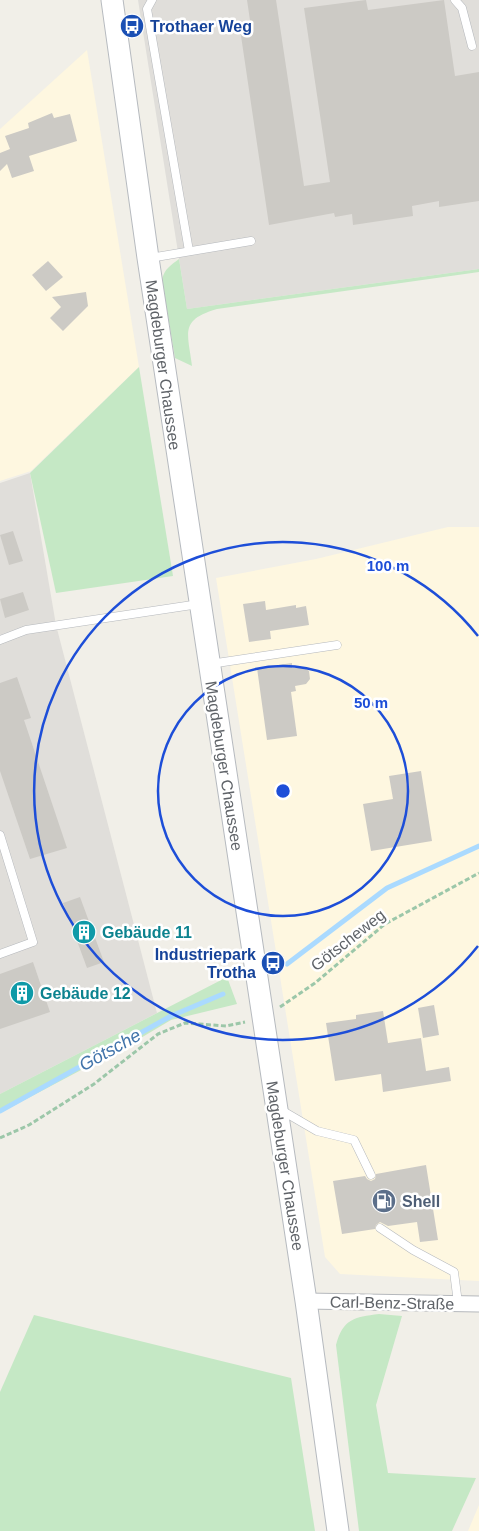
<svg xmlns="http://www.w3.org/2000/svg" width="479" height="1531" viewBox="0 0 479 1531" font-family="Helvetica,sans-serif">
<style>
.commercial{fill:#fef7e0}
.industrial{fill:#e0deda}
.green{fill:#c5e8c5}
.lines{fill:none;stroke-linecap:round;stroke-linejoin:round}
.stream{stroke:#aadaff;stroke-width:5}
.building{fill:#cccac5}
.service-casing{stroke:#b5b8bc;stroke-width:9}
.minor-casing{stroke:#b5b8bc;stroke-width:17}
.secondary-casing{stroke:#b6babf;stroke-width:23}
.path{stroke:#9cc7a9;stroke-width:3;stroke-dasharray:5 2.5;stroke-linecap:butt}
.service{stroke:#fff;stroke-width:8}
.minor{stroke:#fff;stroke-width:15}
.secondary{stroke:#fff;stroke-width:21}
.ring{fill:none;stroke:#1d4ed8;stroke-width:2.5}
.labels{text-anchor:middle;dominant-baseline:central;stroke-width:5;stroke-linejoin:round;paint-order:stroke}
.transit-label{font-size:16px;font-weight:bold;fill:#164399;stroke:#fff;text-anchor:start}
.street-label{font-size:16px;fill:#5f6368;stroke:#fff}
.culture-label{font-size:16px;font-weight:bold;fill:#0d838f;stroke:#fff;text-anchor:start}
.service-label{font-size:16px;font-weight:bold;fill:#4e5e75;stroke:#fff;text-anchor:start}
.water-label{font-size:18px;font-style:italic;fill:#4174aa;stroke:#fff}
.centre{fill:#1d4ed8;stroke:#fff;stroke-width:2.5}
.ring-label{font-size:15px;text-anchor:middle;font-weight:bold;fill:#1d4ed8;stroke:#fff;stroke-width:5;stroke-linejoin:round;paint-order:stroke}
</style>
<rect width="100%" height="100%" fill="#f1efe8"/>
<g class="commercial">
<polygon points="87,50 139,367 31,471 0,481 0,129"/>
<polygon points="448,527 479,527 479,1281 340,1274 325,1257 216,578 316,559"/>
<polygon points="479,1505 479,1531 468,1531"/>
</g>
<g class="industrial">
<polygon points="138,0 479,0 479,269 187,309"/>
<polygon points="30,473 56,625 157,1013 0,1094 0,483"/>
</g>
<g class="green">
<path d="M179 259 187 309 479 269V272L217 309C179 320 188 333 192 366L175 358 162 280C164 269 171 265 179 259Z"/>
<polygon points="139,367 173,576 56,593 30,473"/>
<polygon points="227,977 237,1004 171,1020 134,1042 0,1113 0,1094"/>
<path d="M379 1314 402 1316 376 1405 388 1473 476 1478 452 1531H359L336 1345C343 1319 354 1317 379 1314Z"/>
<polygon points="34,1315 291,1378 315,1531 0,1531 0,1392"/>
</g>
<g class="lines">
<g class="stream">
<polyline points="287,964 387,888 479,846"/>
<polyline points="0,1111 171,1016 223,994"/>
</g>
</g>
<g class="building">
<polygon points="247,0 276,0 304,186 330,182 304,8 366,0 368,10 444,0 455,76 479,72 479,201 439,207 439,201 412,206 413,216 353,225 352,214 335,217 334,213 269,225 240,29 251,27"/>
<polygon points="52,113 54,118 70,114 77,141 29,156 34,171 12,178 7,164 0,171 0,153 10,149 5,136 29,128 28,123"/>
<polygon points="48,261 63,277 46,291 32,275"/>
<polygon points="86,292 88,306 63,331 50,318 61,307 52,297"/>
<polygon points="13,531 23,561 9,565 0,535"/>
<polygon points="23,592 29,610 5,618 0,599"/>
<polygon points="265,601 266,610 296,605 296,608 306,606 309,625 270,631 271,639 249,642 243,604"/>
<polygon points="292,663 292,668 303,667 309,671 310,679 306,684 295,686 296,691 291,692 297,736 267,740 257,668"/>
<polygon points="17,677 31,718 24,720 67,848 30,859 0,771 0,683"/>
<polygon points="421,771 432,841 371,851 363,804 393,799 389,776"/>
<polygon points="80,897 104,962 87,968 63,903"/>
<polygon points="33,962 50,1012 0,1029 0,974"/>
<polygon points="434,1005 439,1035 423,1038 418,1008"/>
<polygon points="383,1011 388,1043 421,1038 426,1071 449,1067 451,1081 383,1092 381,1074 335,1081 326,1023 356,1019 356,1015"/>
<polygon points="426,1165 438,1240 420,1242 417,1222 388,1226 380,1222 376,1225 375,1229 342,1234 333,1181 365,1176 367,1179 371,1181 375,1179 376,1174"/>
</g>
<g class="lines">
<g class="service-casing">
<g id="service">
<polyline points="152,0 147,9 189,251"/>
<polyline points="455,0 462,8 472,46"/>
<polyline points="150,258 251,241"/>
<polyline points="0,640 26,630 199,604"/>
<polyline points="210,664 337,645"/>
<polyline points="0,835 33,942 0,954"/>
<polyline points="281,1110 317,1131 354,1140 371,1175"/>
<polyline points="380,1228 413,1250 454,1272 458,1303"/>
</g>
</g>
<g class="minor-casing">
<polyline id="minor" points="306,1301 479,1304"/>
</g>
<g class="secondary-casing">
<polyline id="secondary" points="112,0 148,258 306,1301 338,1531"/>
</g>
<g class="path">
<polyline points="280,1007 315,983 385,924 479,873"/>
<polyline points="0,1138 29,1125 94,1084 158,1034 185,1023 226,1026 245,1022"/>
</g>
<use href="#service" class="service"/>
<use href="#minor" class="minor"/>
<use href="#secondary" class="secondary"/>
</g>
<g class="ring">
<circle cx="283" cy="791" r="125"/>
<path d="M478 946A249 249 0 1 1 478 636"/>
</g>
<defs>
<g id="bus-disc" transform="scale(1.25)"><circle r="9.5" fill="#1a4fb4" stroke="#fff"/><path d="M-5-6H5V4H4V6H2V4H-2V6H-4V4H-5ZM-3.5-4V0h7V-4ZM-3.5 1.2v1.5H-2V1.2ZM2 1.2v1.5H3.5V1.2Z" fill="#fff"/></g>
<g id="building-disc" transform="scale(1.25)"><circle r="9.5" fill="#0f9aa8" stroke="#fff"/><path d="M-4-6H4V6H1V3H-1V6H-4ZM-2.5-4.3h1.7v1.8h-1.7ZM.8-4.3h1.7v1.8H.8ZM-2.5-1h1.7V.8h-1.7ZM.8-1h1.7V.8H.8Z" fill="#fff"/></g>
<g id="fuel-disc" transform="scale(1.25)"><circle r="9.5" fill="#5c6f8a" stroke="#fff"/><path d="M-5.5-6h7V0h2V4h1.3V-2.5L3-4.5l.8-.8L6-3V5H2.5V1h-1V6h-7ZM-4.2-4.7v3.2H.2V-4.7Z" fill="#fff"/></g>
</defs>
<g fill-rule="evenodd">
<use href="#bus-disc" x="132" y="26"/>
<use href="#building-disc" x="84" y="932"/>
<use href="#bus-disc" x="273" y="963"/>
<use href="#building-disc" x="22" y="993"/>
<use href="#fuel-disc" x="384" y="1201"/>
</g>
<g class="labels">
<g class="transit-label">
<text x="150" y="26">Trothaer Weg</text>
<text x="256" y="954" text-anchor="end">Industriepark<tspan x="256" dy="18">Trotha</tspan></text>
</g>
<g class="street-label">
<text transform="translate(163 365) rotate(82)">Magdeburger Chaussee</text>
<text transform="translate(224 766) rotate(81)">Magdeburger Chaussee</text>
<text transform="translate(348 940) rotate(-38)">Götscheweg</text>
<text transform="translate(285 1166) rotate(81)">Magdeburger Chaussee</text>
<text transform="translate(392 1303) rotate(1)">Carl-Benz-Straße</text>
</g>
<g class="culture-label">
<text x="102" y="932">Gebäude 11</text>
<text x="40" y="993">Gebäude 12</text>
</g>
<g class="service-label">
<text x="402" y="1201">Shell</text>
</g>
<g class="water-label">
<text transform="translate(110 1050) rotate(-29)">Götsche</text>
</g>
</g>
<circle cx="283" cy="791" r="8" class="centre"/>
<g class="ring-label">
<text x="388" y="571">100 m</text>
<text x="371" y="708">50 m</text>
</g>
</svg>
